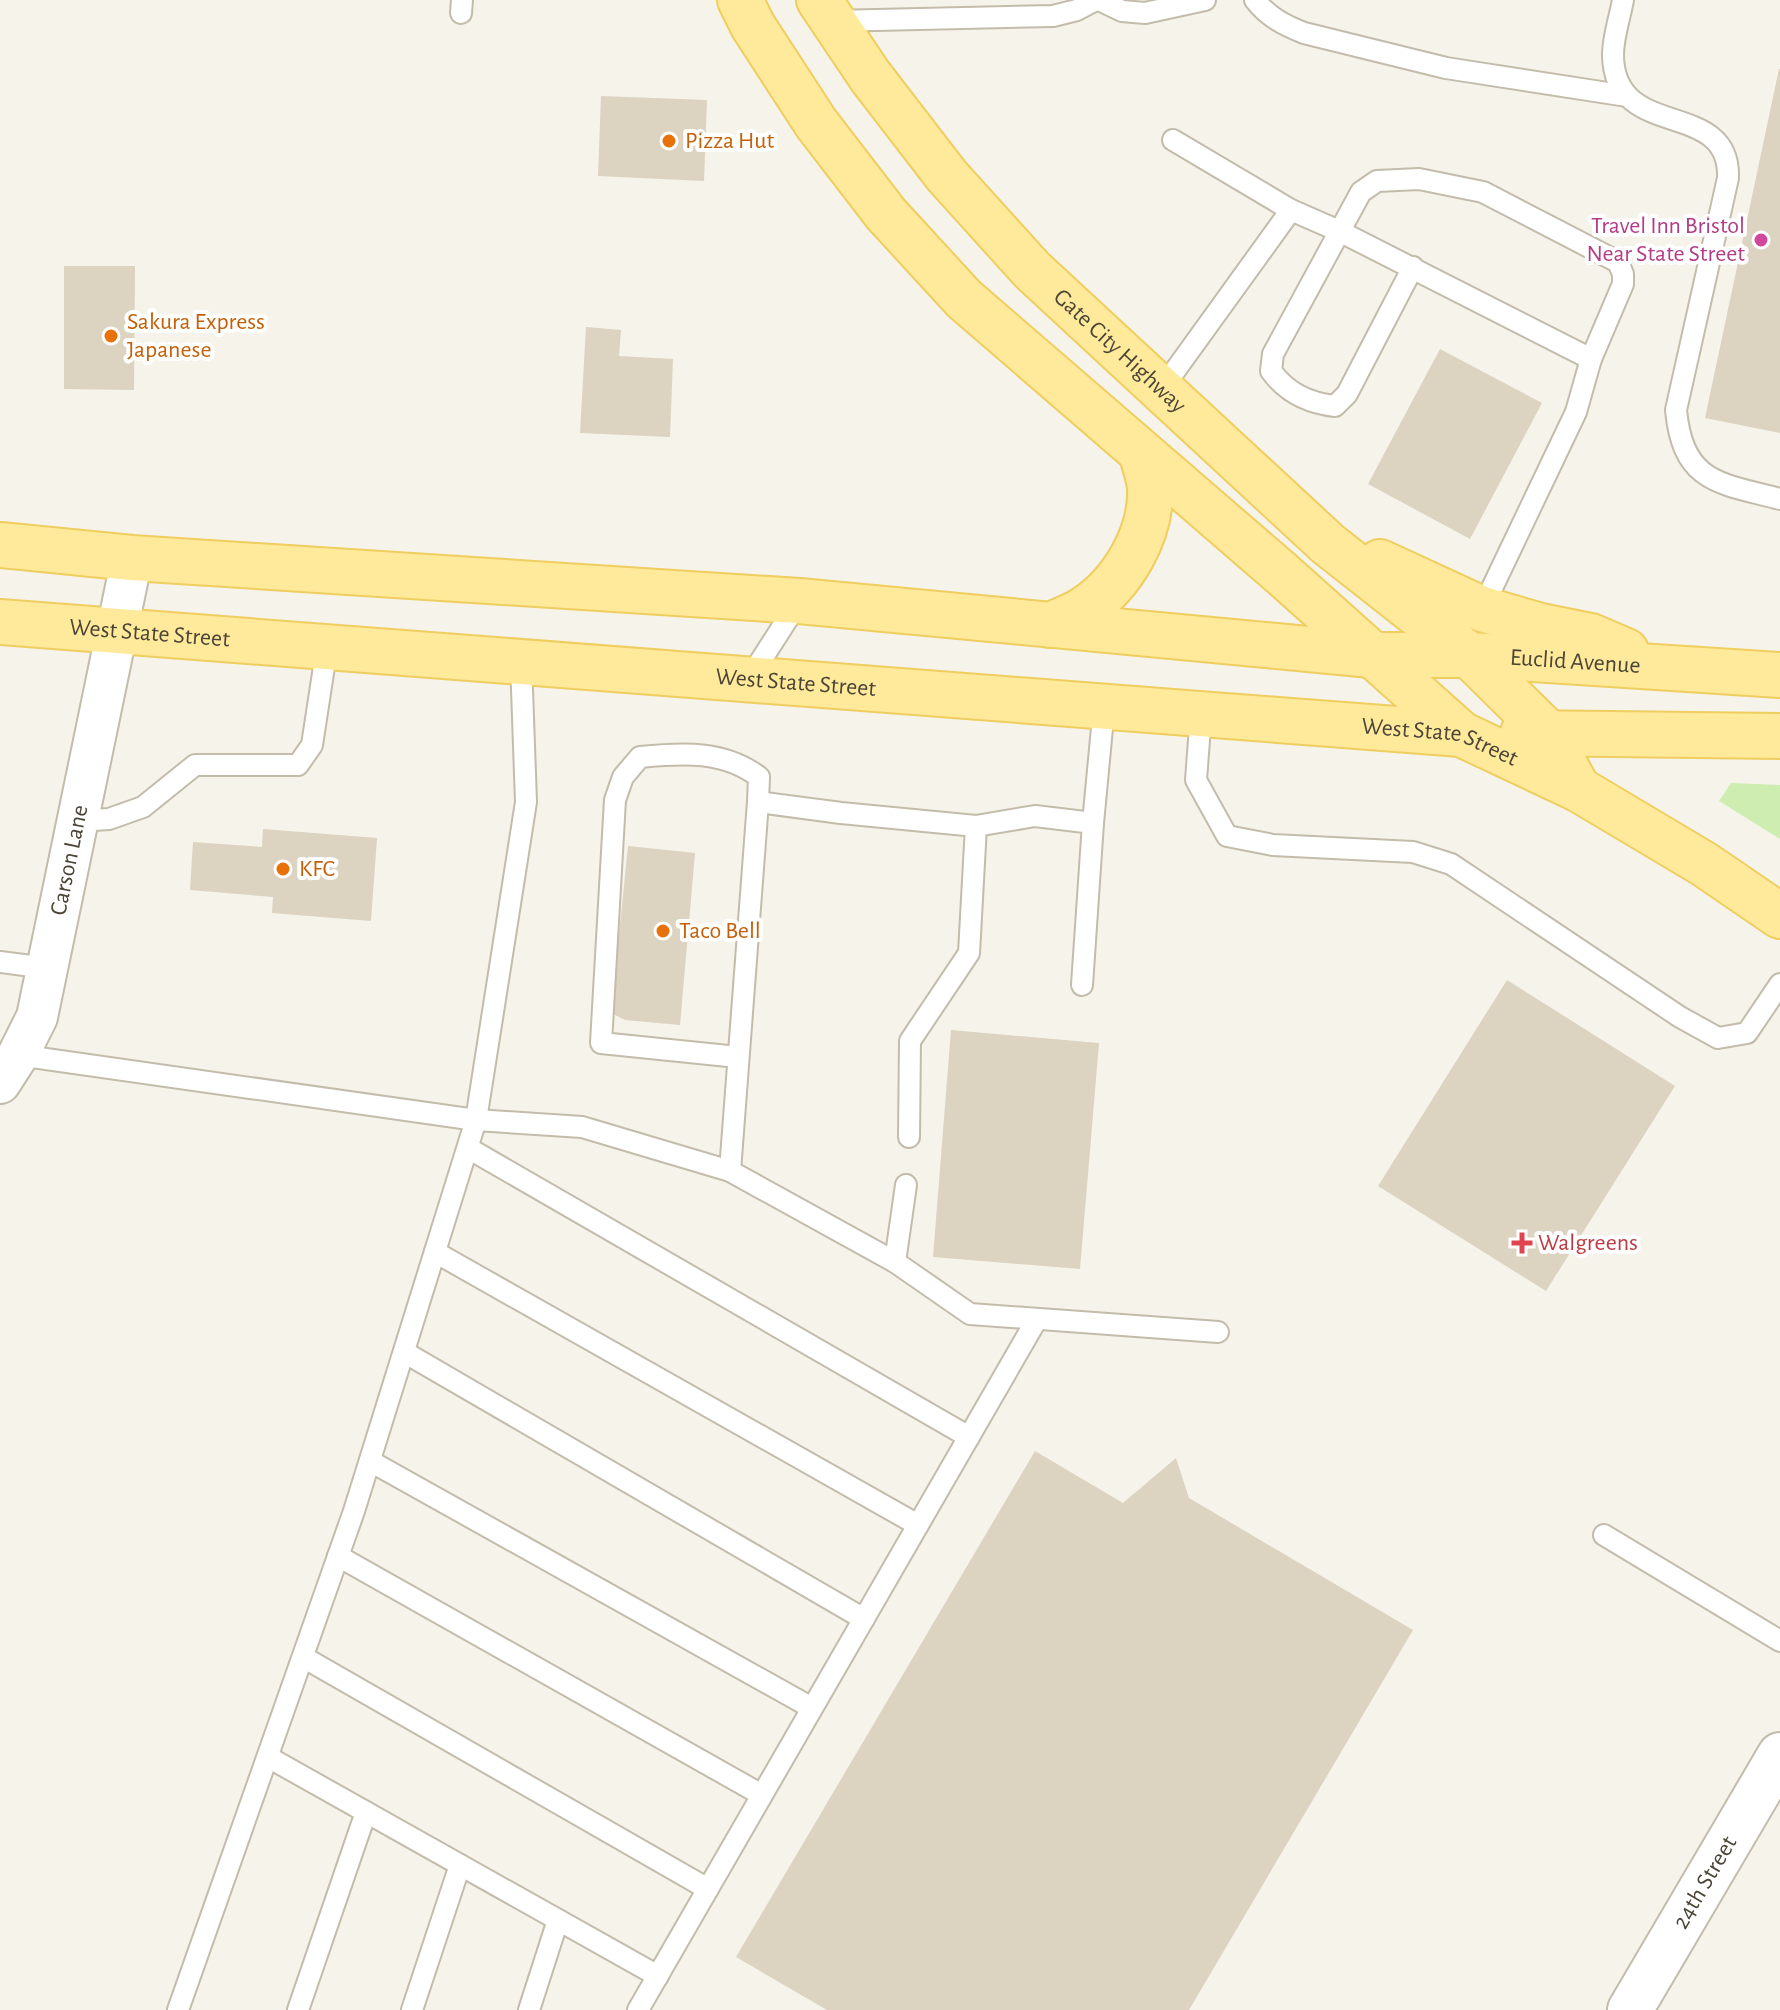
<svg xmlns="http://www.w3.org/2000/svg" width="1780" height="2010" viewBox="0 0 1780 2010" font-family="'Alegreya Sans',sans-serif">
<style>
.grass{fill:#cdeeb0}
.building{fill:#dcd3c1}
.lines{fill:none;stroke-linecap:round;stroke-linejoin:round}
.service-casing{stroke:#c3bcab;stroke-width:24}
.minor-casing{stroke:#c3bcab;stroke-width:44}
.tertiary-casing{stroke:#c3bcab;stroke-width:48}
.primary-casing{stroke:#efce5f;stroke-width:48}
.service{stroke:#fff;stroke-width:20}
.minor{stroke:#fff;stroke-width:40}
.tertiary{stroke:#fff;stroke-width:44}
.primary{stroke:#ffe99a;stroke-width:44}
.food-dot{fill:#e8710a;stroke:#fff;stroke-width:3}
.hotel-dot{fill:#d1479c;stroke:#fff;stroke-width:3}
.health-dot{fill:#e0444e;stroke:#fff;stroke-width:3}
.labels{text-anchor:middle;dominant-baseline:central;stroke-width:8;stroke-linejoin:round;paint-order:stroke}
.food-label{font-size:24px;fill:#c56008;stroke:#fff;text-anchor:start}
.hotel-label{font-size:24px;fill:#b23c85;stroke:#fff;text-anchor:end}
.street-label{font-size:24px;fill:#4b4537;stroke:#fff}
.health-label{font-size:24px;fill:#be3a42;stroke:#fff;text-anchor:start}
</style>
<rect width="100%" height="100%" fill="#f6f3ea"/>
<polygon class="grass" points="1731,783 1780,785 1780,839 1719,801"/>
<g class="building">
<polygon points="1779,69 1780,69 1780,433 1705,418"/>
<polygon points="601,96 707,100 704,181 598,176"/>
<polygon points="64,266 135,266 134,390 64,389"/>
<polygon points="586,327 621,330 619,356 673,359 670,437 580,433"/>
<polygon points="1440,349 1542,403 1470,539 1368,484"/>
<polygon points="263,829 377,838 371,921 272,913 273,897 190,890 193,842 262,847"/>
<polygon points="628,846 695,853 680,1025 625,1020 611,1013"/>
<polygon points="1507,980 1675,1086 1546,1291 1378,1186"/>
<polygon points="951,1030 1099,1043 1080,1269 933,1257"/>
<polygon points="1035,1451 1123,1503 1176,1458 1189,1498 1413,1630 1189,2010 827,2010 736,1957"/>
</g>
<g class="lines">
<g class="service-casing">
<g id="service">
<polyline points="1099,0 1122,11 1145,13 1205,0"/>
<path d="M1255 0C1268 17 1284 25 1304 33L1446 68 1627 96"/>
<path d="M1623 0C1620 17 1613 37 1613 55 1614 143 1731 97 1728 178L1676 410C1683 483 1719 483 1780 499"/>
<polyline points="461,13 462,0"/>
<polyline points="832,21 1053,16 1077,10 1096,0"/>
<polyline points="1173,140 1291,210"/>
<path d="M1413 267 1347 394 1335 406C1308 403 1287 393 1271 371L1273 354 1361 192 1377 181 1419 179 1483 192 1618 262 1623 274V284L1591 359"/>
<polyline points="1161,390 1291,210 1339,231 1591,359 1576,412 1482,609"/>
<polyline points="749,679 799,601"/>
<polyline points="1201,713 1196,780 1227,836 1273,845 1413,852 1451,864 1680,1017 1718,1038 1747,1033 1780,984"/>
<polyline points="77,821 109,819 143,807 195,765 298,765 312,745 327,647"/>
<polyline points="1093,823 1104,707"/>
<polyline points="976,826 1035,816 1093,823 1082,985"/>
<polyline points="0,962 47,968"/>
<polyline points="18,1055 476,1120 582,1127 730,1171 895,1262 906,1185"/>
<path d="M738 1057 601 1043 615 800 623 777 640 757C682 753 724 750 759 777L758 802"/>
<polyline points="468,1148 969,1437"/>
<polyline points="730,1171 758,802 841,813 976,826 969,953 910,1041 909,1137"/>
<polyline points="435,1252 918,1525"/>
<polyline points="895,1262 970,1314 1218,1332"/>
<polyline points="404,1352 864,1619"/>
<polyline points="370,1461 812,1708"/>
<polyline points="1604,1535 1780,1641"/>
<polyline points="338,1556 762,1795"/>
<polyline points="303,1657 708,1889"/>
<polyline points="268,1757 658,1976"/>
<polyline points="178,2010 354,1511 476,1120 526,802 521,661"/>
<polyline points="298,2010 366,1812"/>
<polyline points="412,2010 460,1865"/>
<polyline points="529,2010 558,1920"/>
<polyline points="638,2010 1037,1319"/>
</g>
</g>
<g class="minor-casing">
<g id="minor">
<path id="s1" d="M0 1083 18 1055 37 1017 132 558"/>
</g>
</g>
<g class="tertiary-casing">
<g id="tertiary">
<path id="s2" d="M1630 2010 1780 1755"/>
</g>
</g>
<g class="primary-casing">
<g id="primary">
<polyline points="740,0 753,26 816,123 886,214 964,299 1280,572 1461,734"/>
<path id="s3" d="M819 0 870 76 947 176 1032 270 1328 544 1469 655 1547 732 1578 789"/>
<path id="s4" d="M0 545 132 558 799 601 1371 655H1469L1780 675"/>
<polyline points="1380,562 1482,609 1541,626 1591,636 1626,651"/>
<path id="s5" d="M0 622 1461 734 1578 789 1704 864 1780 916"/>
<path d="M1050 625C1061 620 1074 616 1084 609 1122 585 1152 534 1150 488 1149 476 1144 463 1141 452"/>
<polyline points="1523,733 1780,736"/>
</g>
</g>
<use href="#service" class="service"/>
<use href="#minor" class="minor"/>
<use href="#tertiary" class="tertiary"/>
<use href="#primary" class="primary"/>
</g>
<g class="food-dot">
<circle cx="669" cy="141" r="8"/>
<circle cx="111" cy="336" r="8"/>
<circle cx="283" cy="869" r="8"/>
<circle cx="663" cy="931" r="8"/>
</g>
<circle class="hotel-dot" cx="1761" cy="240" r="8"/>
<path class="health-dot" d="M1518 1231h8v8h8v8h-8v8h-8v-8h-8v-8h8z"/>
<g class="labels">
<g class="food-label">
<text x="685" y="141">Pizza Hut</text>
<text x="127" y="322">Sakura Express<tspan x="127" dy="28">Japanese</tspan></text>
<text x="299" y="869">KFC</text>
<text x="679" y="931">Taco Bell</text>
</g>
<g class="hotel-label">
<text x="1745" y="226">Travel Inn Bristol<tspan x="1745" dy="28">Near State Street</tspan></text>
</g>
<g class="street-label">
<text stroke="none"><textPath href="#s3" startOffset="464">Gate City Highway</textPath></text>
<text stroke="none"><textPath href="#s5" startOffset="150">West State Street</textPath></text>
<text stroke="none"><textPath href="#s4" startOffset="1580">Euclid Avenue</textPath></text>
<text stroke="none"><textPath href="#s5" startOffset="798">West State Street</textPath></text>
<text stroke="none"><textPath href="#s5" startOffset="1446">West State Street</textPath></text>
<text stroke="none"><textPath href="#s1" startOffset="236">Carson Lane</textPath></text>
<text stroke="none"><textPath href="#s2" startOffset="148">24th Street</textPath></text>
</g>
<g class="health-label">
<text x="1538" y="1243">Walgreens</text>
</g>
</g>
</svg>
